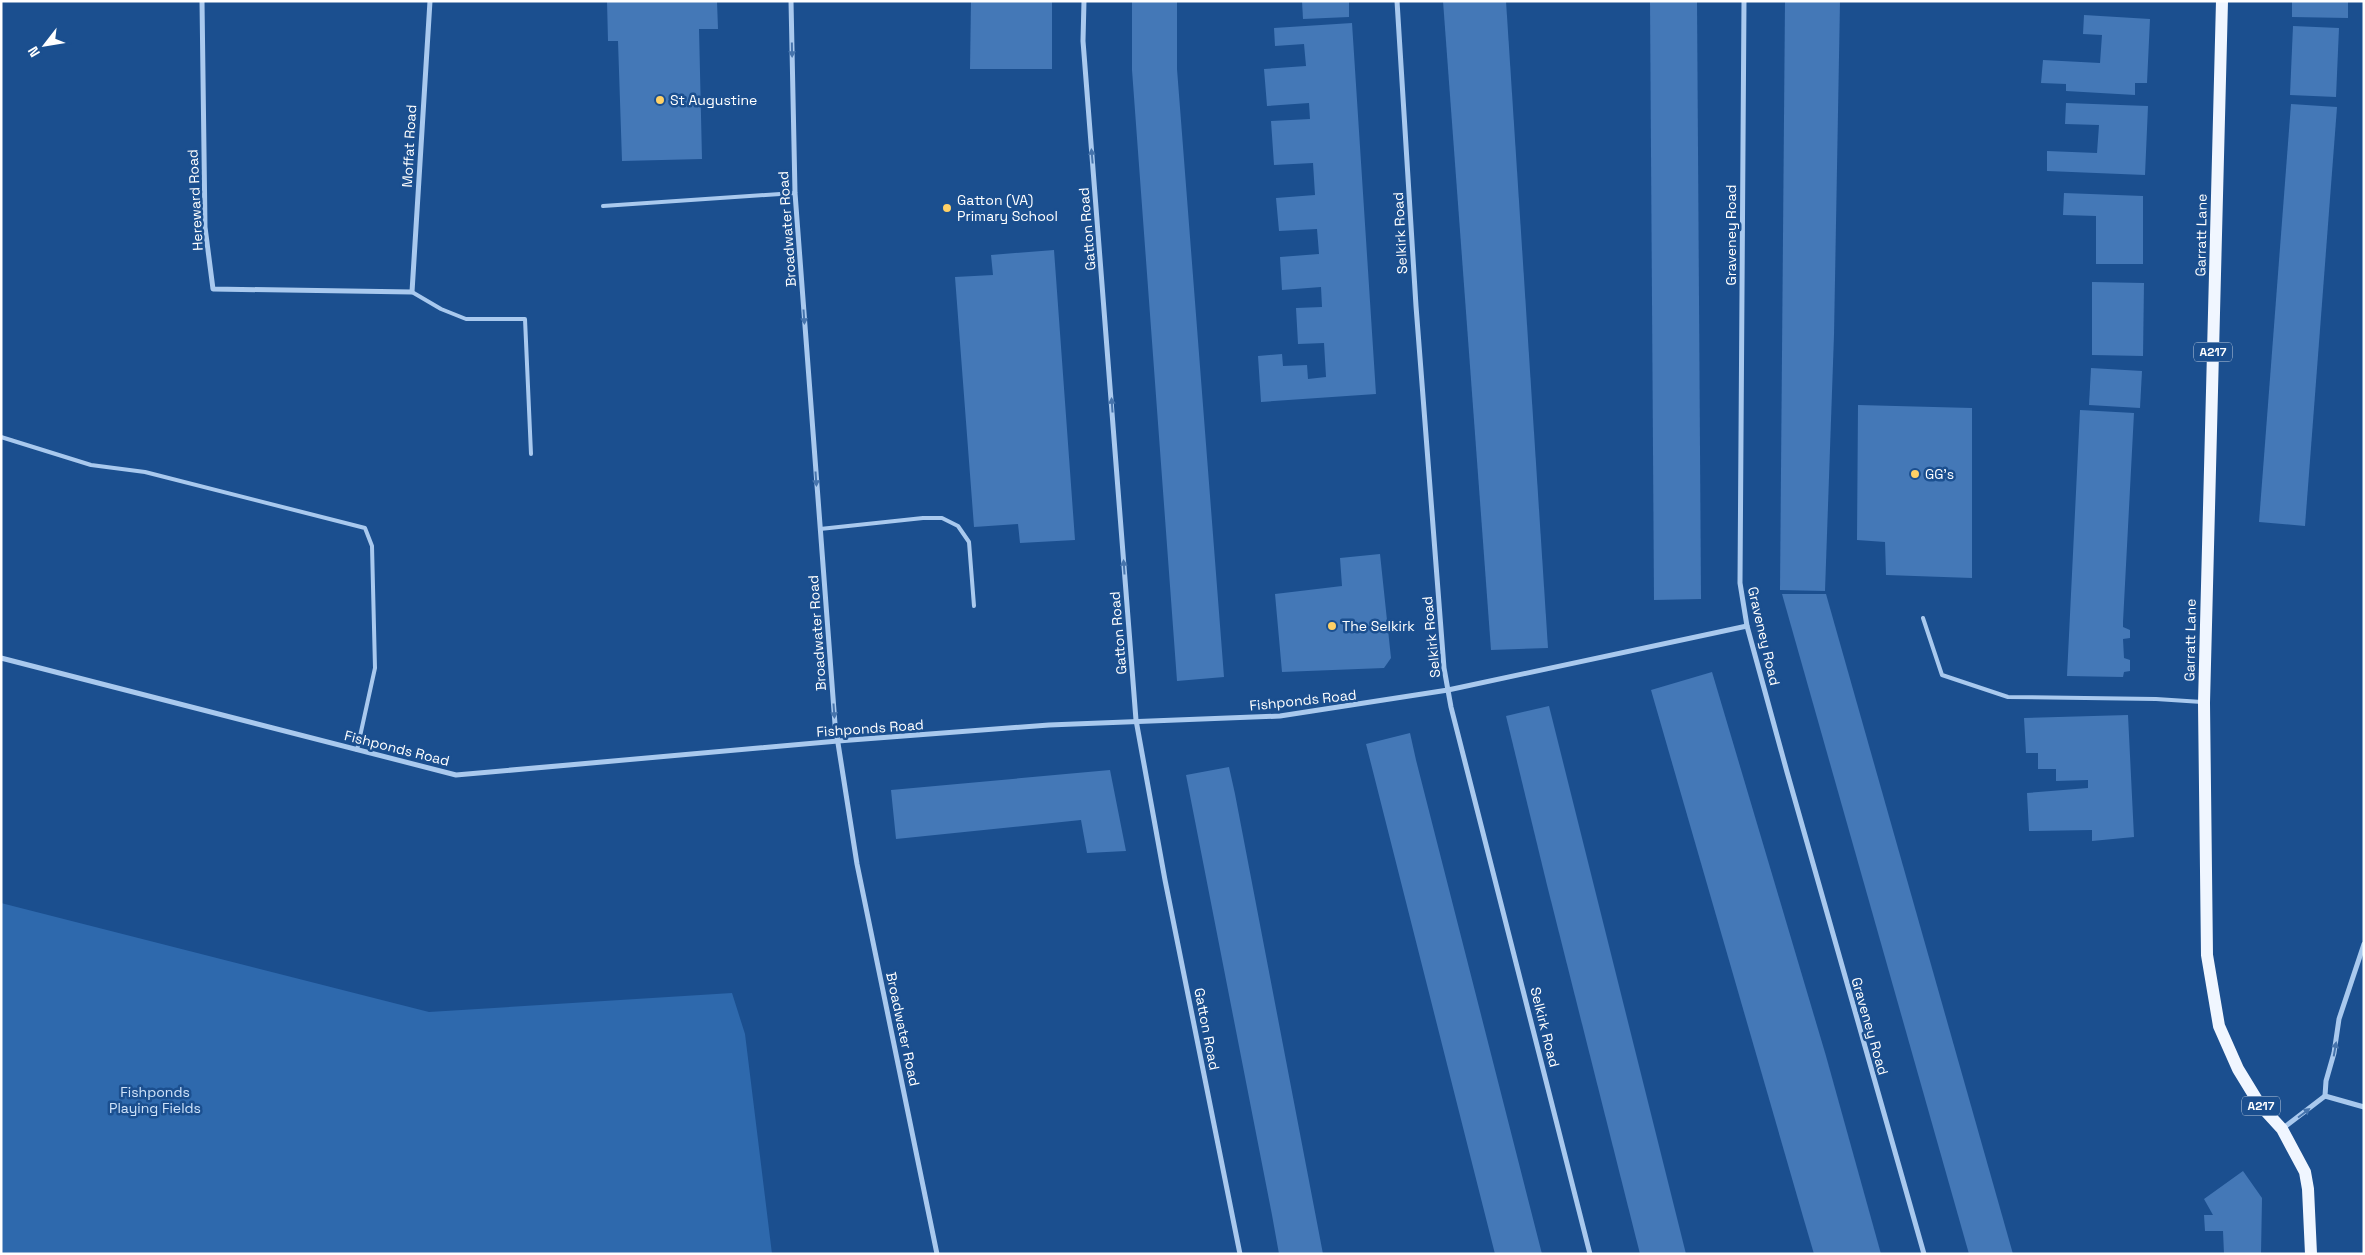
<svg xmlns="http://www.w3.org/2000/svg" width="2365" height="1255" viewBox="0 0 2365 1255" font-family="'Space Grotesk',sans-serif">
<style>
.green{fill:#2e69ad}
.building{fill:#4478b7}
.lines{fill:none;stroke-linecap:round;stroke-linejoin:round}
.lane{stroke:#a9c9ee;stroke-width:4}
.street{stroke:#a9c9ee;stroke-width:5}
.primary{stroke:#f0f6ff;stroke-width:12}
.oneway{fill:#4674ac}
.poi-dot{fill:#ffd166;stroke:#1b4f8f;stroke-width:2}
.labels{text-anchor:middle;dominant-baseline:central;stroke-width:5;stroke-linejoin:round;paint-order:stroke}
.shield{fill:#1b4f8f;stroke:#bbcadd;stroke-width:1}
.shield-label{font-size:12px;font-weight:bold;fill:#fff}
.poi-label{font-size:14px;fill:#fff;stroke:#1b4f8f;text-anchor:start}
.street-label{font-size:14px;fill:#fff;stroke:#1b4f8f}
.park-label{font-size:14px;fill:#cfe3fa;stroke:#1b4f8f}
</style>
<rect width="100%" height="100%" fill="#1b4f8f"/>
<polygon class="green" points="1,903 429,1012 732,993 745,1034 772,1254 1,1254"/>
<g class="building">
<polygon points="607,1 717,1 718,29 699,29 702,159 622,161 618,41 608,41"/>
<polygon points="971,1 1052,1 1052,69 970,69"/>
<polygon points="1132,1 1177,1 1177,69 1224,677 1177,681 1132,70"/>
<polygon points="1302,1 1349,1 1349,17 1303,19"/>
<polygon points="1443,1 1506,1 1548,648 1491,650"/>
<polygon points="1650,1 1697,1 1701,599 1654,600"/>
<polygon points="1785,1 1840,1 1834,335 1825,591 1780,590"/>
<polygon points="2292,1 2348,1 2348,18 2292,17"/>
<polygon points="2084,15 2150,19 2147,83 2135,83 2135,95 2066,91 2066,84 2041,83 2043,60 2100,63 2102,35 2083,34"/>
<polygon points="1352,23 1376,394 1261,402 1258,356 1282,354 1283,366 1307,365 1308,379 1326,377 1324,343 1298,344 1296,308 1322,307 1321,287 1282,290 1280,257 1319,254 1317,229 1279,231 1276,198 1315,195 1313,163 1274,165 1271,121 1310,119 1309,103 1267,106 1264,69 1306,66 1304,44 1275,46 1274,28"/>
<polygon points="2293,26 2339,28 2336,97 2290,95"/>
<polygon points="2066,103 2148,106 2145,175 2047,171 2047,151 2097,153 2099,125 2065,124"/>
<polygon points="2291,104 2337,107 2305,526 2259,522"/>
<polygon points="2064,193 2143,196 2143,264 2096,264 2096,216 2063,215"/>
<polygon points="1054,250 1075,540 1020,543 1018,524 974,527 955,277 993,275 991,255"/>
<polygon points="2092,282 2144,283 2143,356 2092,355"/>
<polygon points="2091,368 2142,371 2140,408 2089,405"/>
<polygon points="1858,405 1972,408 1972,578 1886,575 1885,542 1857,540"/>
<polygon points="2080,410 2134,413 2123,622 2123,627 2130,630 2130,638 2123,639 2124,658 2130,660 2130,671 2124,672 2123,677 2067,676"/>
<polygon points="1380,554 1391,658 1384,668 1282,672 1275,594 1342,586 1340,558"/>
<polygon points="1782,594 1826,594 2013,1254 1969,1254"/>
<polygon points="1712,672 1826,1056 1881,1254 1814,1254 1804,1220 1651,690"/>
<polygon points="1549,706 1686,1254 1640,1254 1547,885 1506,716"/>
<polygon points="2128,715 2134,837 2092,841 2092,830 2029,831 2027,793 2088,788 2088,780 2056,781 2056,769 2038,769 2038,753 2026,753 2024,718"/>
<polygon points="1410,733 1416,760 1542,1254 1495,1254 1428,989 1366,744"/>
<polygon points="1229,767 1235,794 1323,1254 1279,1254 1272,1215 1186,775"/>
<polygon points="1110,770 1126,851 1087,853 1081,820 896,839 891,790"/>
<polygon points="2243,1171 2262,1198 2261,1254 2224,1254 2223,1231 2205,1231 2204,1215 2213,1215 2204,1199"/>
</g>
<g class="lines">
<g class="lane">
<polyline points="603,206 795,193"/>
<polyline points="412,292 441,309 466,319 525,319 531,454"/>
<polyline points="1,437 91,465 145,472 365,528 372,546 375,668 357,750"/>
<polyline points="820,529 923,518 942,518 958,526 969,542 974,606"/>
<polyline points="1923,618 1942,675 2008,697 2156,699 2202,702"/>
</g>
<g class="street">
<polyline points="202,1 205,227 213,289 412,292 430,1"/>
<polyline points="791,1 795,193 835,724 857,864 937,1254"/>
<polyline points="1084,1 1083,41 1136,720 1165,880 1240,1254"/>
<polyline points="1397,1 1416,306 1444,668 1451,707 1590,1254"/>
<polyline points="1744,1 1740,583 1747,626 1787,772 1924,1254"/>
<polyline points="1,658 456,775 838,741 1049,725 1280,716 1448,690 1747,626"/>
<polyline points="2325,1096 2326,1081 2334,1053 2339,1019 2364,944"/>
<polyline points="2325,1096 2364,1107"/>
<polyline points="2282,1129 2325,1096"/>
</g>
<polyline class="primary" points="2222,1 2204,703 2207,955 2219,1026 2238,1069 2260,1105 2282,1129 2305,1172 2308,1189 2311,1254"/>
</g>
<defs><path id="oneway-solid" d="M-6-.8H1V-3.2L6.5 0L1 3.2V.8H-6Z" transform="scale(1.25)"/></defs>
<g class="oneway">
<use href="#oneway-solid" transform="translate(792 50) rotate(89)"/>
<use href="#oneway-solid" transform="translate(1092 156) rotate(-95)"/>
<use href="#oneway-solid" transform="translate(804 317) rotate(86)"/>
<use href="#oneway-solid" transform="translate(1112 405) rotate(-94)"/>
<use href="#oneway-solid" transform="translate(816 479) rotate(86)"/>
<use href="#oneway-solid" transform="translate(1124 567) rotate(-94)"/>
<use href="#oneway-solid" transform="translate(834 711) rotate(86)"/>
<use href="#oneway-solid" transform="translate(2335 1049) rotate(-80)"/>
<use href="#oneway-solid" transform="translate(2304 1113) rotate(-37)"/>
</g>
<g class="poi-dot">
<circle cx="660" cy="100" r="5"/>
<circle cx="947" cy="208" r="5"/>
<circle cx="1915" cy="474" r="5"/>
<circle cx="1332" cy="626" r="5"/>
</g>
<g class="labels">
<g class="shield">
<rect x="2194" y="342.5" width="38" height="19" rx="4"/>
<rect x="2242" y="1096.5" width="38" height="19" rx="4"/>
</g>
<g class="shield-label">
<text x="2213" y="352">A217</text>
<text x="2261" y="1106">A217</text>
</g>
<g class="poi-label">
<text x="670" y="100">St Augustine</text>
<text x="957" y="200">Gatton (VA)<tspan x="957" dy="16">Primary School</tspan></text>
<text x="1925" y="474">GG's</text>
<text x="1342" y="626">The Selkirk</text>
</g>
<g class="street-label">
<text transform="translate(409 146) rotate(-87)">Moffat Road</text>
<text transform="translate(195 200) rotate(-93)">Hereward Road</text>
<text transform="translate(787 229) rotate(-94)">Broadwater Road</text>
<text transform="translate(1087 229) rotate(-95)">Gatton Road</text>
<text transform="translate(1400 233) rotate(-93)">Selkirk Road</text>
<text transform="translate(1731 235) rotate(-90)">Graveney Road</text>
<text transform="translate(2201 235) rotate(-89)">Garratt Lane</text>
<text transform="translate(817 633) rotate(-94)">Broadwater Road</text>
<text transform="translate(1118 633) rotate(-95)">Gatton Road</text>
<text transform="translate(1764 636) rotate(77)">Graveney Road</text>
<text transform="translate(1431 637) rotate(-96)">Selkirk Road</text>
<text transform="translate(2190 640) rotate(-89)">Garratt Lane</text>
<text transform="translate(1303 700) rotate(-6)">Fishponds Road</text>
<text transform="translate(870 728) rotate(-4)">Fishponds Road</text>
<text transform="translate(397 748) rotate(14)">Fishponds Road</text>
<text transform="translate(1870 1026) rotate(74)">Graveney Road</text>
<text transform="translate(1545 1027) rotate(76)">Selkirk Road</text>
<text transform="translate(903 1029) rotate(78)">Broadwater Road</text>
<text transform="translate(1207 1029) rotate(79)">Gatton Road</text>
</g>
<g class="park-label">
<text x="155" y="1092">Fishponds<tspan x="155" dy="16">Playing Fields</tspan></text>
</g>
</g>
<rect width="2365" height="1255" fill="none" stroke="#ffffff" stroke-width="5"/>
<g transform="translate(45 45) rotate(239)" stroke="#1b4f8f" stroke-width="4" paint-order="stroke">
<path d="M0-4L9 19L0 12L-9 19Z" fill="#ffffff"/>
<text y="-8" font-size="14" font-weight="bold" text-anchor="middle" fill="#ffffff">N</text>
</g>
</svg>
